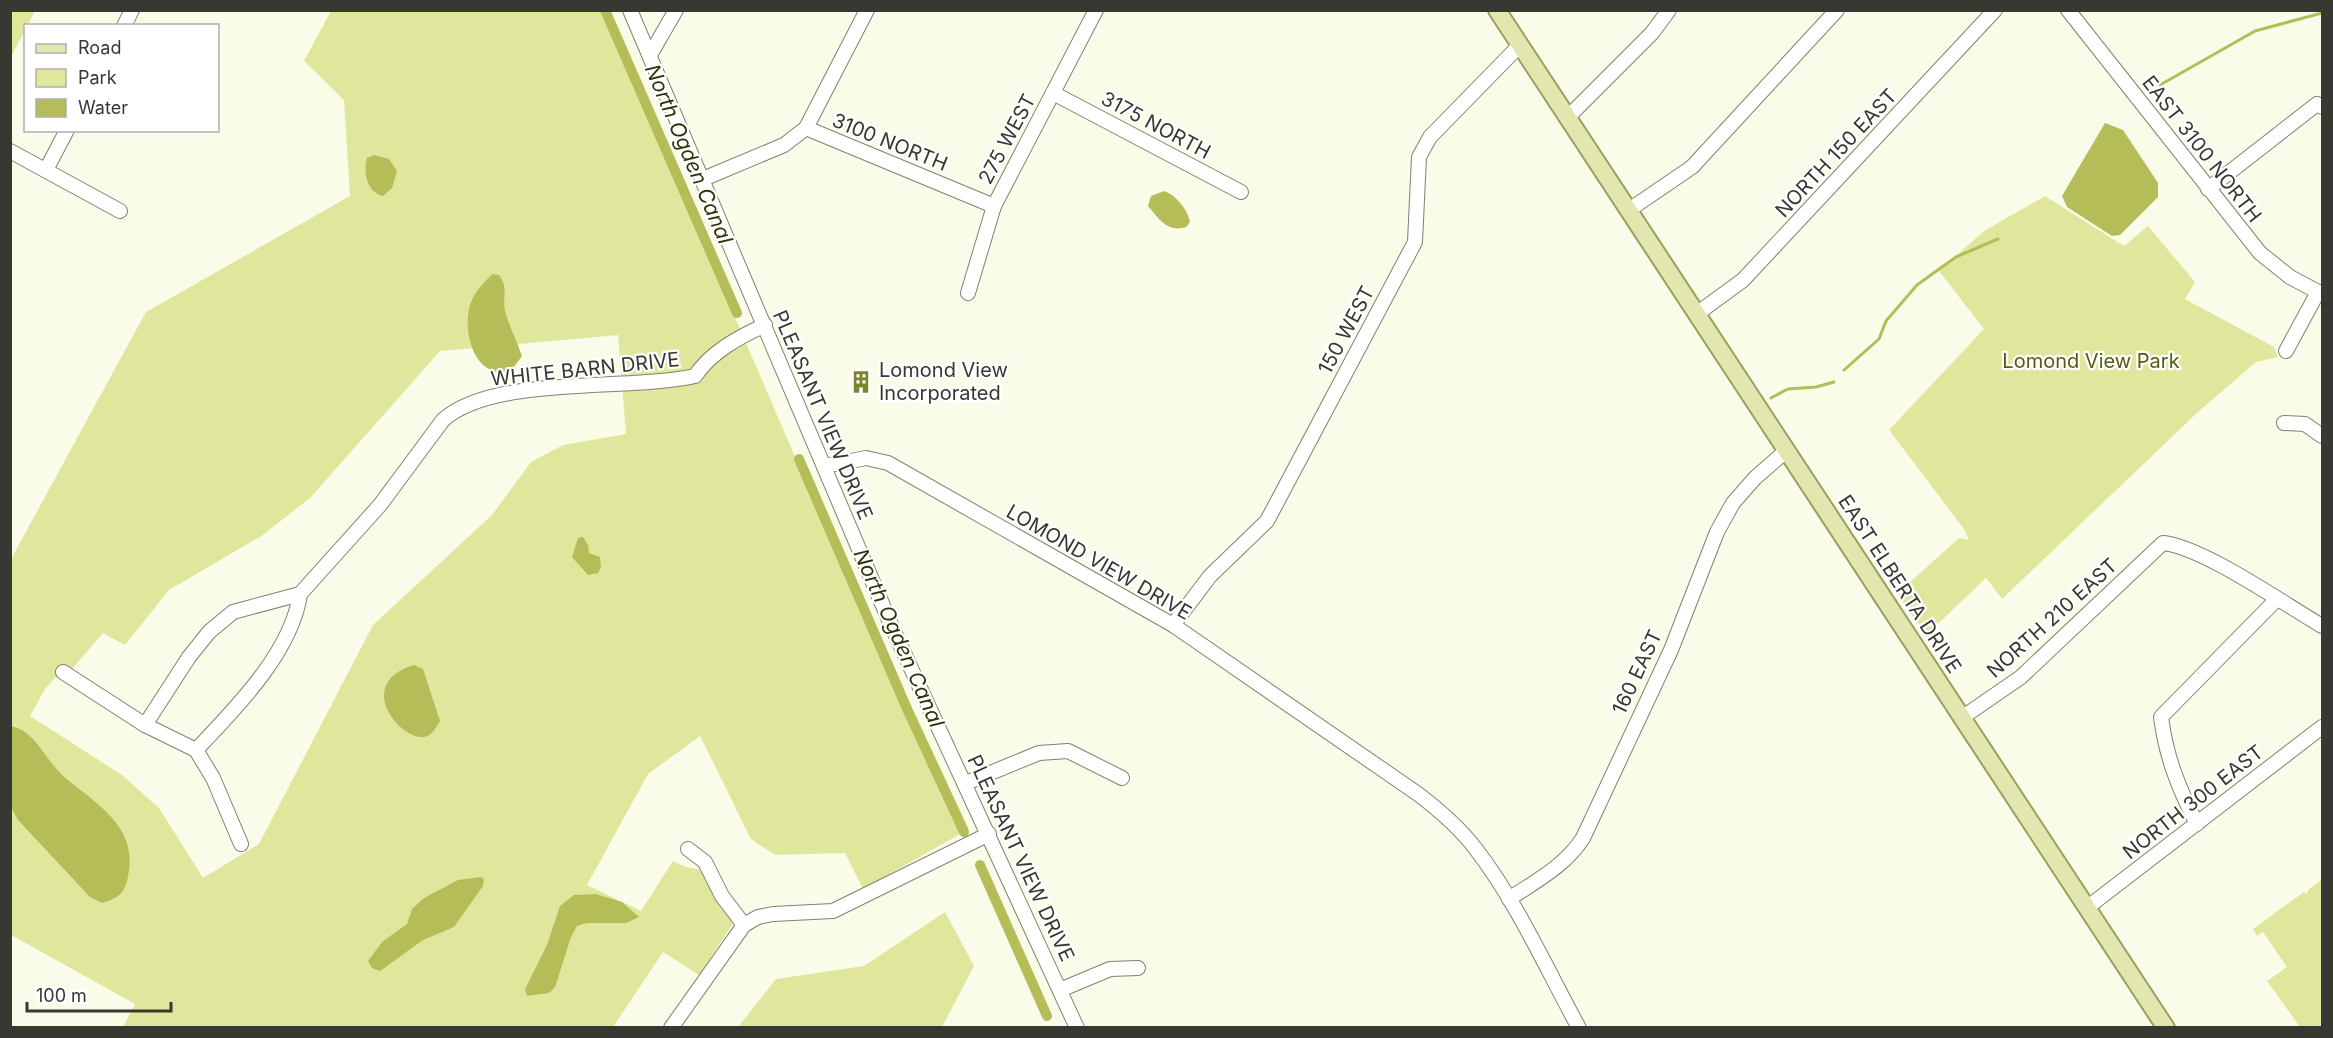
<svg xmlns="http://www.w3.org/2000/svg" width="2333" height="1038" viewBox="0 0 2333 1038" font-family="Inter,sans-serif">
<style>
.green{fill:#e0e79d;fill-rule:evenodd}
.water{fill:#b5bd59}
.lines{fill:none;stroke-linecap:round;stroke-linejoin:round}
.stream{stroke:#b5bd59;stroke-width:3}
.canal{stroke:#b5bd59;stroke-width:10}
.minor-casing{stroke:#808271;stroke-width:16}
.major-casing{stroke:#9a9f60;stroke-width:20}
.minor{stroke:#fff;stroke-width:14}
.major{stroke:#e2e7af;stroke-width:16}
.labels{text-anchor:middle;dominant-baseline:central;stroke-width:4.5;stroke-linejoin:round;paint-order:stroke}
.street-label{font-size:20px;fill:#373831;stroke:#fff}
.park-label{font-size:20px;fill:#585c13;stroke:#fff}
.poi-label{font-size:20px;fill:#373831;stroke:#fff;text-anchor:start}
.water-label{font-size:21px;font-style:italic;fill:#313307;stroke:#fff}
</style>
<rect width="100%" height="100%" fill="#f9fce9"/>
<g class="green">
<polygon points="11,10 35,11 11,57 10,11"/>
<path d="M331 11H603L812 496 969 829 863 889 845 853 775 855 751 839 700 736 648 774 587 885 641 911 673 861 686 867 702 870 719 903 734 922 699 975 663 952 613 1027H123L135 1004 11 935V559L146 312 350 196 344 100 304 61ZM618 335 626 434 563 445 531 462 492 515 373 625 259 844 203 878 159 808 122 775 30 716 45 689 66 666 72 669 103 633 125 645 169 590 263 535 311 497 440 351Z"/>
<polygon points="2045,196 2124,246 2148,226 2195,282 2185,299 2274,347 2278,357 2256,362 2198,412 2002,599 1986,578 1926,635 1897,594 1959,538 1969,540 1964,529 1889,430 1984,329 1939,271 1984,231"/>
<polygon points="2322,879 2322,1027 2300,1027 2267,981 2287,967 2263,932 2257,936 2253,929 2304,892 2307,894 2308,890"/>
<polygon points="945,912 974,966 942,1027 738,1027 776,979 864,966"/>
</g>
<g class="water">
<polygon points="2105,123 2123,130 2158,183 2158,197 2120,235 2112,236 2067,207 2062,196"/>
<path d="M374 155 389 159 397 171 392 188 383 196C367 193 363 172 367 158Z"/>
<path d="M1164 191C1176 195 1188 210 1190 222L1186 227C1168 233 1159 219 1148 206L1151 196Z"/>
<path d="M492 274 499 275C509 288 502 297 505 311 509 326 517 341 522 356L511 371C507 371 500 373 497 372 469 366 462 322 472 300 476 290 485 282 492 274Z"/>
<polygon points="583,537 588,545 589,553 600,557 601,567 598,573 588,575 572,557 578,538"/>
<path d="M414 665 423 669 440 721C436 727 432 736 424 737 402 741 352 684 414 665Z"/>
<path d="M10 726C35 730 45 759 62 775 94 803 139 825 128 876 125 894 118 898 102 903L90 897 18 820 11 807Z"/>
<polygon points="481,877 484,879 483,886 454,927 423,940 380,971 372,968 368,961 382,942 407,924 412,909 424,898 458,880"/>
<polygon points="596,894 622,902 639,917 626,923 587,923 577,926 571,937 555,987 549,993 527,996 525,989 547,945 560,906 574,895"/>
</g>
<g class="lines">
<g class="stream">
<polyline points="2160,85 2255,31 2322,13"/>
<polyline points="1844,370 1879,339 1886,321 1917,285 1956,257 1998,239"/>
<polyline points="1771,398 1788,389 1816,387 1834,382"/>
</g>
<g class="canal">
<polyline points="605,10 737,313"/>
<polyline points="799,459 908,711 964,832"/>
<polyline points="980,865 1047,1016"/>
</g>
<g class="minor-casing">
<g id="minor">
<polyline points="630,10 892,627 1077,1028"/>
<polyline points="2068,10 2260,253 2290,277 2322,294"/>
<polyline points="124,26 132,10"/>
<polyline points="650,55 676,10"/>
<polyline points="1053,93 1241,192"/>
<polyline points="1568,117 1652,33 1669,10"/>
<polyline points="806,128 994,206"/>
<polyline points="10,151 120,211"/>
<polyline points="46,170 67,130"/>
<polyline points="703,179 784,145 806,128 867,10"/>
<polyline points="2208,189 2317,104 2322,107"/>
<polyline points="1629,210 1692,167 1837,10"/>
<polyline points="968,293 994,206 1096,10"/>
<polyline points="1698,313 1743,280 1995,10"/>
<polyline points="2286,351 2318,292"/>
<polyline points="2284,423 2305,424 2322,436"/>
<path d="M824 466 866 458 888 463 1173 625 1418 794C1439 810 1459 827 1475 848 1517 902 1546 968 1579 1028"/>
<polyline points="1173,625 1210,576 1267,521 1415,242 1419,157 1430,137 1520,45"/>
<polyline points="63,672 145,725 196,750 213,778 241,844"/>
<path d="M1963 717 2021 677 2163 543C2203 547 2284 604 2322 626"/>
<path d="M145 725 189 657 209 632 233 612 300 594 380 505 443 420C493 375 628 391 695 376 711 352 739 337 765 325"/>
<path d="M196 750C235 709 292 652 300 594"/>
<polyline points="966,783 1039,753 1068,751 1122,778"/>
<path d="M2197 824C2179 789 2166 757 2161 717L2276 600"/>
<polyline points="688,849 705,862 722,896 744,925"/>
<path d="M1509 899C1536 881 1566 865 1583 838L1671 650 1717 532 1733 503 1755 478 1787 450"/>
<polyline points="2088,907 2322,727"/>
<polyline points="1060,990 1110,969 1138,968"/>
<polyline points="671,1028 744,925 758,917 773,914 833,911 989,834"/>
</g>
</g>
<g class="major-casing">
<polyline id="major" points="1497,10 2166,1028"/>
</g>
<use href="#minor" class="minor"/>
<use href="#major" class="major"/>
</g>
<defs>
<g id="building-bare" transform="scale(1.8)"><path d="M-4-6H4V6H1V3H-1V6H-4ZM-2.5-4.3h1.7v1.8h-1.7ZM.8-4.3h1.7v1.8H.8ZM-2.5-1h1.7V.8h-1.7ZM.8-1h1.7V.8H.8Z" fill="#7d832e" stroke="#fff" stroke-width="2.5" paint-order="stroke"/></g>
</defs>
<g fill-rule="evenodd">
<use href="#building-bare" x="861" y="382"/>
</g>
<g class="labels">
<g class="street-label">
<text transform="translate(1156 125) rotate(28)">3175 NORTH</text>
<text transform="translate(1007 139) rotate(-62)">275 WEST</text>
<text transform="translate(890 142) rotate(22)">3100 NORTH</text>
<text transform="translate(2202 149) rotate(52)">EAST 3100 NORTH</text>
<text transform="translate(1836 153) rotate(-47)">NORTH 150 EAST</text>
<text transform="translate(1346 330) rotate(-62)">150 WEST</text>
<text transform="translate(585 369) rotate(-6)">WHITE BARN DRIVE</text>
<text transform="translate(823 415) rotate(67)">PLEASANT VIEW DRIVE</text>
<text transform="translate(1099 562) rotate(30)">LOMOND VIEW DRIVE</text>
<text transform="translate(1900 584) rotate(57)">EAST ELBERTA DRIVE</text>
<text transform="translate(2052 618) rotate(-42)">NORTH 210 EAST</text>
<text transform="translate(1637 672) rotate(-65)">160 EAST</text>
<text transform="translate(2193 802) rotate(-38)">NORTH 300 EAST</text>
<text transform="translate(1021 858) rotate(65)">PLEASANT VIEW DRIVE</text>
</g>
<g class="park-label">
<text x="2091" y="361">Lomond View Park</text>
</g>
<g class="poi-label">
<text x="879" y="370">Lomond View<tspan x="879" dy="23">Incorporated</tspan></text>
</g>
<g class="water-label">
<text transform="translate(689 154) rotate(67)">North Ogden Canal</text>
<text transform="translate(899 638) rotate(66)">North Ogden Canal</text>
</g>
</g>
<rect width="2333" height="1038" fill="none" stroke="#373831" stroke-width="24"/>
<rect x="24" y="24" width="195" height="108" fill="#ffffff" stroke="#afafad" stroke-width="1.5"/>
<rect x="36" y="44" width="30" height="9" fill="#e2e7af" stroke="#afafad" stroke-width="1.5"/>
<text x="78" y="54" font-size="18" fill="#373831">Road</text>
<rect x="36" y="69" width="30" height="18" fill="#e0e79d" stroke="#afafad" stroke-width="1.5"/>
<text x="78" y="84" font-size="18" fill="#373831">Park</text>
<rect x="36" y="99" width="30" height="18" fill="#b5bd59" stroke="#afafad" stroke-width="1.5"/>
<text x="78" y="114" font-size="18" fill="#373831">Water</text>
<path d="M27 1002v9h144v-9" fill="none" stroke="#373831" stroke-width="3"/>
<text x="36" y="1002" font-size="18" fill="#373831" stroke="#ffffff" stroke-width="4.5" paint-order="stroke">100 m</text>
</svg>
